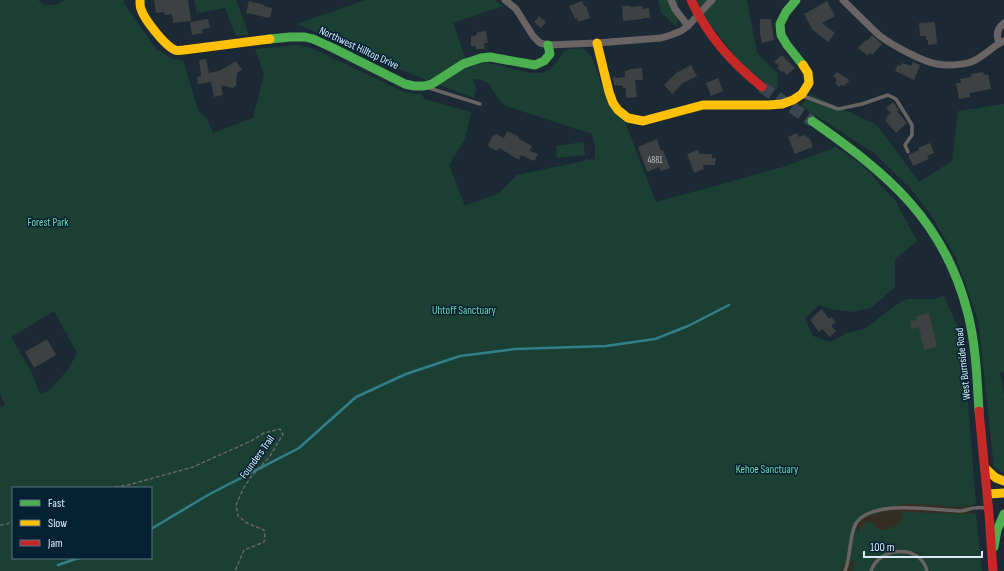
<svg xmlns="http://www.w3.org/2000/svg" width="1004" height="571" viewBox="0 0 1004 571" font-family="'Sofia Sans Condensed',sans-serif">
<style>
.industrial{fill:#332e21}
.green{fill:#1c3f33;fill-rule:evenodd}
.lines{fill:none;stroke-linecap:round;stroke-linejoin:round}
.stream{stroke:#307f8a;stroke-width:2.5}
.building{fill:#3e4141}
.primary-tunnel{stroke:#374651;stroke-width:12;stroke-dasharray:12 6;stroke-linecap:butt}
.path{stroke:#666568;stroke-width:1.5;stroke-dasharray:4 2;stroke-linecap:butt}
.lane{stroke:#696363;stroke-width:3.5}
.street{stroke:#696363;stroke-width:7}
.fast{stroke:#4caf50;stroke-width:9}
.slow{stroke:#ffc107;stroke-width:9}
.jam{stroke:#c62828;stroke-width:9}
.labels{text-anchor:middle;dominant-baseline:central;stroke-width:3;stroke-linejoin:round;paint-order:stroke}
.number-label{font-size:9px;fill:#b4c1ca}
.street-label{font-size:11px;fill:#dbecf8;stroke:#042134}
.park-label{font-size:11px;fill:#72d6ac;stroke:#042134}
</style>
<rect width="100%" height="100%" fill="#1a2934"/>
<polygon class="industrial" points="970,477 973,514 855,571 825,571 867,555 855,521"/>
<g class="green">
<path d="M0 0H38L44 5H55L65 0H126L123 2 156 49 173 59 183 60 198 110 207 119 213 133 253 118 264 74 255 49 296 45 312 48 404 92 416 94H422L424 99 471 112 465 139 449 165 465 206 499 193 517 175 579 162 587 159 588 160 595 159V146L592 134 506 106C503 103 499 101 497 97 489 85 490 80 473 79L476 88 474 98 421 78 297 24 365 0H494L503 6 453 23 469 68 480 63H490L530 73H541L550 70 565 50 581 48 588 52 592 58 603 88 625 122 656 202 783 167 836 147 862 165 895 200 917 241 895 259V287L871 308 853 312 830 309 819 305 805 318 813 336 830 342 847 333 866 328 897 304 907 299H935L944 296 963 339 976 504 962 507 920 504H901L855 522 859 533 860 529 865 523 872 522C876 528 879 530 887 530L890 527 898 526 903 512 973 514 976 513 982 571H852L855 560 844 564 841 571H0V407L5 405 0 393ZM54 311 77 353 69 368 50 390 40 394 31 371 11 337ZM13 488H151V558H13Z"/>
<polygon points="194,0 236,0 249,35 236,36 225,8 197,13"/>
<polygon points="658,0 678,0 677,27 661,13"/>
<polygon points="696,0 747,0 757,53 778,74 777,91 743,66 704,17"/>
<polygon points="810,94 877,125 919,182 952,161 958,111 1004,104 1004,372 1000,373 1004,395 1004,473 994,468 978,320 956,258 931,215 911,189 874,153 801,106"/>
<polygon points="583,142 585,155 557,158 556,146"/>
</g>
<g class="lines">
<g class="stream">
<polyline points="151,529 208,495 299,448 356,397 406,374 460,356 515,349 606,346 655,339 688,326 729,305"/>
<polyline points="58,565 79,558"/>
</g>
</g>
<g class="building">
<polygon points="154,0 188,0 191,21 173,23 172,14 165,15 164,12 156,13"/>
<polygon points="249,1 265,5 264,6 272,8 270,18 246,13"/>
<polygon points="582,1 584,6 586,6 590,18 578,22 577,18 575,19 569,6"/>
<polygon points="827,1 835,16 822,23 835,33 828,42 812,29 804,14"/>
<polygon points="622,6 630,6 630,7 642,6 642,9 649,8 650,18 643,18 643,19 623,21"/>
<polygon points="539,16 546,22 541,28 534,22"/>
<polygon points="208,19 210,28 202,29 203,33 192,35 190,22"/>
<polygon points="760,19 771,19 774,40 762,43 760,34"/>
<polygon points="935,22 937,44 928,45 928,40 926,40 926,36 920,36 919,23"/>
<polygon points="486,31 488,43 484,43 485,49 476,49 476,46 471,46 471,36 476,36 476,34 477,34 477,32"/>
<polygon points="872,35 882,44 873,54 872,55 870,53 868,56 858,48 866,40 867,41"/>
<polygon points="782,55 795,68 787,75 783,71 782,72 777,68 779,66 774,62"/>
<polygon points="206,59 209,73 219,71 236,61 242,70 237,73 236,86 233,88 221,85 223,95 214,97 211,82 198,84 197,77 201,76 199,60"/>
<polygon points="913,62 920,65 914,80 895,71 898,65 901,66 902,63 911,66"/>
<polygon points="691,65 697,76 683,83 672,94 664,85 676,73"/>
<polygon points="642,68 643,80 635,80 637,97 626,98 626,88 623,88 623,86 614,85 613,77 618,78 625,77 625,71 630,70 630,69"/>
<polygon points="837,72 848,79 849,81 844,86 841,85 839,87 835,83 837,80 833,76"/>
<polygon points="983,72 984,75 988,74 991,89 970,93 970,97 959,99 956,83 961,83 960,79 971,77 971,74"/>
<polygon points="718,78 723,91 711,96 706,83"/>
<polygon points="893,102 899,110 897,111 907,123 896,133 885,120 888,118 886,117 891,113 886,108"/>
<polygon points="507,131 518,136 519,138 519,139 532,146 530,151 538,154 534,161 521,155 519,160 499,148 497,151 489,147 489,146 488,145 493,135 494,136 496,134 504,138"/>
<polygon points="797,133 799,137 804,135 810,139 813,147 795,154 788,137"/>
<polygon points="657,139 661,151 663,150 670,168 661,171 659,167 647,172 638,147"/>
<polygon points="930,143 934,153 927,156 929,159 913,166 908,155 919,150 918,148"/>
<polygon points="698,150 699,154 712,154 712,158 716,158 715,165 703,165 704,169 694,173 687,154"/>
<polygon points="822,309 829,319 831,317 836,322 831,326 836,331 830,337 822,329 819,332 810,320 818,312"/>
<polygon points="929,313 937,347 924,350 919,327 912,329 910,321 917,320 916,316"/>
<polygon points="47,339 56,355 34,368 25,352"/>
</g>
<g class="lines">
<polyline class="primary-tunnel" points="762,87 812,121"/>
<g class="path">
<polyline points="109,488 128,485 193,467 251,441 264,433 280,429 283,434 270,456 251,477 243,489 236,505 238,516 247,523 264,530 265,536 264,542 244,550 235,571"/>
<polyline points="0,525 7,524 13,521"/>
</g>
<g class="lane">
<polyline points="429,88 480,104"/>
<polyline points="803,96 838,109 862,104 888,95 896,99 912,125 912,135 905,145 908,152"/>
<path d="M845 571C851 557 849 535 856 523 873 499 934 510 960 511 965 511 970 508 975 508 979 507 983 508 987 508"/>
<path d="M871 571C879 546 921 544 927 571"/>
</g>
<g class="street">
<polyline points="505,0 516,9 533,36 540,43 548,45 597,43 661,38 671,35 681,31 688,26 712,0"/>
<polyline points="671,0 675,9 688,26"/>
<path d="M843 0C855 12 867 24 880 36 892 45 923 62 937 64 946 66 962 65 971 62 983 58 992 46 1004 41"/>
<path d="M999 43C996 35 997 28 1004 23"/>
</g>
<g class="fast">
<polyline points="796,0 786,12 780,24 781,35 787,45 803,65"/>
<polyline points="270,39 290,37 305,37 313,39 333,48 405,84 414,86 424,86 432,84 463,64 481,58 490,57 535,65 544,61 550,54 548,45"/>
<path d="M812 121C887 173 945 221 968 314 976 346 977 378 979 411"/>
<polyline points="994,547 997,530 1004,514"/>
</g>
<g class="slow">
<path d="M140 0C140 3 140 7 141 9 144 19 165 46 175 50 177 51 181 50 184 50L270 39"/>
<polyline points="597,43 609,92 613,103 618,110 628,118 643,121 703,105 769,105 782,104 793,100 802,94 809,83 808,73 803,65"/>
<polyline points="985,468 996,478 1004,481"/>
<polyline points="988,494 1004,493"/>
</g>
<g class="jam">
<path d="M691 0C708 36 731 62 762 87"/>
<polyline points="979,411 989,514 993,571"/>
</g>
</g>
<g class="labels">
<g class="number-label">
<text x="655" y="160">4881</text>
</g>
<g class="street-label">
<text transform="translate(359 48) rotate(25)">Northwest Hilltop Drive</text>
<text transform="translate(963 364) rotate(-96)">West Burnside Road</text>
<text transform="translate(257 457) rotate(-54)">Founders Trail</text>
</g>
<g class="park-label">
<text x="48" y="222">Forest Park</text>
<text x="464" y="310">Uhtoff Sanctuary</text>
<text x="767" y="469">Kehoe Sanctuary</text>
</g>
</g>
<rect x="12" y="487" width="140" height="72" fill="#042134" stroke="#5a7282"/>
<rect x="20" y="500" width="20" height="6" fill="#4caf50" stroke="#5a7282"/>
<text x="48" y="507" font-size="12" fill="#dbecf8">Fast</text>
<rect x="20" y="520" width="20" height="6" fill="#ffc107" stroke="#5a7282"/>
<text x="48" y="527" font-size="12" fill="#dbecf8">Slow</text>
<rect x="20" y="540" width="20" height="6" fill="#c62828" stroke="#5a7282"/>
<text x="48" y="547" font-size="12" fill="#dbecf8">Jam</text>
<path d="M864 551v6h118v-6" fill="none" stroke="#dbecf8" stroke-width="2"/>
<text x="870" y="551" font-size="12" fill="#dbecf8" stroke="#042134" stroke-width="3" paint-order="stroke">100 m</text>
</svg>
